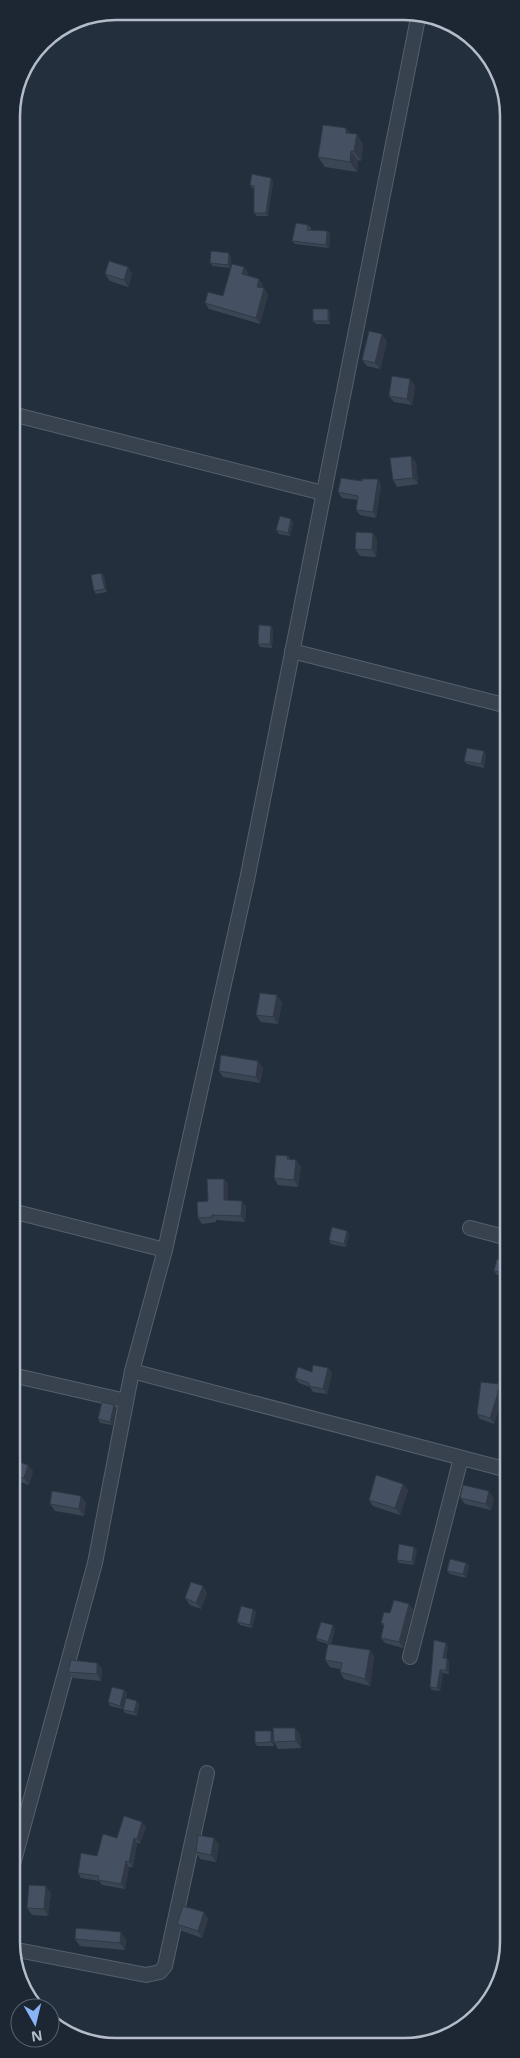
<svg xmlns="http://www.w3.org/2000/svg" width="520" height="2058" viewBox="0 0 520 2058" font-family="'Open Sans',sans-serif">
<style>
.lines{fill:none;stroke-linecap:round;stroke-linejoin:round}
.minor-casing{stroke:#565f6c;stroke-width:16}
.minor{stroke:#38414e;stroke-width:14}
.wall{fill:#3b4654}
.shaded-wall{fill:#303945}
.building{fill:#455162;stroke:#303945}
.rim{fill:none;stroke:#b4bcc9;stroke-width:2.5}
</style>
<rect width="100%" height="100%" fill="#242f3e"/>
<g class="lines">
<g class="minor-casing">
<g id="minor">
<polyline points="12,414 323,493"/>
<polyline points="292,651 508,706"/>
<polyline points="12,1211 165,1250"/>
<polyline points="470,1228 508,1238"/>
<polyline points="132,1371 508,1470"/>
<polyline points="12,1375 126,1401"/>
<polyline points="410,1657 461,1458"/>
<polyline points="12,1868 95,1563 132,1371 165,1250 247,880 419,13"/>
<polyline points="12,1949 146,1975 160,1972 165,1966 207,1773"/>
</g>
</g>
<use href="#minor" class="minor"/>
</g>
<g class="wall">
<polygon points="346,128 350,133 363,144 361,161 358,160 357,172 325,167 318,157"/>
<polygon points="271,178 273,182 268,216 257,216 254,213 254,189 252,188 250,185"/>
<polygon points="308,225 311,228 310,230 327,231 330,234 329,248 295,244 292,241"/>
<polygon points="231,257 230,268 213,266 210,263"/>
<polygon points="128,267 132,274 128,287 110,281 105,274"/>
<polygon points="244,267 248,273 247,276 259,279 263,285 262,288 268,294 260,324 209,309 205,303 223,296"/>
<polygon points="328,309 330,312 330,324 316,324 313,321"/>
<polygon points="387,341 380,369 367,366 362,360"/>
<polygon points="410,379 415,386 412,405 394,402 389,396"/>
<polygon points="416,462 418,484 397,487 393,480"/>
<polygon points="381,485 376,518 360,515 356,510 358,500 342,498 338,492"/>
<polygon points="293,522 290,536 279,534 276,530"/>
<polygon points="373,533 377,540 376,557 360,556 355,549"/>
<polygon points="101,573 104,576 107,592 96,594 94,591"/>
<polygon points="271,626 273,629 272,648 260,647 258,644"/>
<polygon points="486,754 484,768 467,764 464,761"/>
<polygon points="282,1002 278,1024 261,1022 256,1015"/>
<polygon points="258,1061 263,1068 260,1083 223,1077 219,1071"/>
<polygon points="288,1156 290,1160 296,1160 301,1167 298,1187 278,1185 274,1178"/>
<polygon points="224,1179 228,1184 228,1200 246,1206 245,1222 216,1220 216,1222 202,1224 198,1218 208,1201"/>
<polygon points="347,1231 349,1234 346,1247 331,1244 329,1240"/>
<polygon points="508,1261 508,1277 497,1275 494,1271"/>
<polygon points="328,1368 332,1373 327,1394 313,1392 310,1387 299,1383 295,1378"/>
<polygon points="499,1384 502,1389 501,1401 494,1424 480,1419 477,1414"/>
<polygon points="114,1405 116,1408 112,1425 100,1423 98,1419"/>
<polygon points="12,1465 33,1471 29,1485 14,1480 12,1478"/>
<polygon points="403,1484 408,1490 400,1515 373,1506 369,1500"/>
<polygon points="460,1498 494,1498 491,1510 465,1504"/>
<polygon points="86,1502 84,1516 55,1511 50,1504"/>
<polygon points="417,1550 414,1565 399,1563 397,1560"/>
<polygon points="466,1563 469,1566 466,1578 450,1574 447,1571"/>
<polygon points="207,1593 201,1609 190,1605 185,1598"/>
<polygon points="409,1604 413,1610 403,1648 385,1643 381,1638 384,1627 381,1623 390,1613"/>
<polygon points="253,1609 256,1612 252,1628 240,1625 237,1622"/>
<polygon points="335,1629 331,1644 370,1650 374,1657 370,1686 344,1679 340,1672 340,1669 330,1667 325,1660 328,1644 318,1641 316,1638"/>
<polygon points="448,1646 446,1658 449,1662 449,1674 443,1673 440,1691 432,1690 430,1687"/>
<polygon points="97,1663 102,1669 101,1681 73,1678 68,1672"/>
<polygon points="124,1690 127,1693 123,1709 110,1706 108,1702"/>
<polygon points="137,1701 139,1704 137,1716 125,1713 123,1710"/>
<polygon points="295,1728 300,1734 301,1748 278,1749 274,1742 274,1738 274,1746 257,1746 255,1743 271,1731 274,1734"/>
<polygon points="146,1827 140,1844 137,1843 133,1867 129,1867 125,1889 102,1885 99,1881 81,1878 78,1873 117,1838"/>
<polygon points="219,1844 216,1862 200,1859 196,1852"/>
<polygon points="51,1893 48,1916 32,1915 27,1908"/>
<polygon points="204,1912 208,1919 202,1938 182,1931 177,1924"/>
<polygon points="75,1939 126,1939 125,1950 80,1946"/>
</g>
<g class="shaded-wall">
<polygon points="346,128 353,138 346,133"/>
<polygon points="357,134 363,144 361,161 354,151"/>
<polygon points="351,151 358,160 357,172 350,162"/>
<polygon points="271,178 273,182 268,216 266,213"/>
<polygon points="327,231 330,234 329,248 326,245"/>
<polygon points="229,253 231,257 230,268 228,265"/>
<polygon points="128,267 132,274 128,287 124,280"/>
<polygon points="244,267 248,273 246,280 242,274"/>
<polygon points="259,279 263,285 261,292 257,287"/>
<polygon points="264,288 268,294 260,324 256,318"/>
<polygon points="328,309 330,312 330,324 328,321"/>
<polygon points="382,334 387,341 380,369 375,363"/>
<polygon points="410,379 415,386 412,405 407,399"/>
<polygon points="411,456 416,462 418,484 413,478"/>
<polygon points="378,479 381,485 376,518 373,512"/>
<polygon points="291,519 293,522 290,536 288,533"/>
<polygon points="373,533 377,540 376,557 372,550"/>
<polygon points="101,573 104,576 107,592 105,589"/>
<polygon points="271,626 273,629 272,648 270,644"/>
<polygon points="484,751 486,754 484,768 481,764"/>
<polygon points="277,995 282,1002 278,1024 273,1017"/>
<polygon points="258,1061 263,1068 260,1083 256,1077"/>
<polygon points="296,1160 301,1167 298,1187 294,1180"/>
<polygon points="224,1179 228,1184 228,1205 224,1200"/>
<polygon points="242,1201 246,1206 245,1222 241,1216"/>
<polygon points="347,1231 349,1234 346,1247 344,1244"/>
<polygon points="328,1368 332,1373 327,1394 323,1389"/>
<polygon points="499,1384 502,1389 501,1401 494,1424 490,1418"/>
<polygon points="114,1405 116,1408 112,1425 110,1422"/>
<polygon points="28,1465 33,1471 29,1485 24,1478"/>
<polygon points="403,1484 408,1490 400,1515 395,1508"/>
<polygon points="489,1491 494,1498 491,1510 486,1504"/>
<polygon points="81,1496 86,1502 84,1516 79,1509"/>
<polygon points="414,1547 417,1550 414,1565 412,1562"/>
<polygon points="466,1563 469,1566 466,1578 463,1574"/>
<polygon points="203,1586 207,1593 201,1609 196,1603"/>
<polygon points="409,1604 413,1610 403,1648 399,1642"/>
<polygon points="253,1609 256,1612 252,1628 250,1625"/>
<polygon points="333,1625 335,1629 330,1645 328,1642"/>
<polygon points="446,1643 448,1646 445,1662 443,1658"/>
<polygon points="370,1650 374,1657 370,1686 365,1679"/>
<polygon points="447,1658 449,1662 449,1674 446,1670"/>
<polygon points="97,1663 102,1669 101,1681 97,1674"/>
<polygon points="440,1670 443,1673 440,1691 437,1688"/>
<polygon points="124,1690 127,1693 123,1709 120,1706"/>
<polygon points="137,1701 139,1704 137,1716 134,1712"/>
<polygon points="295,1728 300,1734 301,1748 296,1741"/>
<polygon points="271,1731 274,1734 274,1746 271,1742"/>
<polygon points="142,1822 146,1827 140,1844 137,1839"/>
<polygon points="134,1838 137,1843 133,1867 129,1862"/>
<polygon points="214,1838 219,1844 216,1862 211,1855"/>
<polygon points="126,1861 129,1867 125,1889 121,1884"/>
<polygon points="46,1886 51,1893 48,1916 44,1909"/>
<polygon points="204,1912 208,1919 202,1938 198,1931"/>
<polygon points="121,1932 126,1939 125,1950 120,1943"/>
</g>
<g class="building">
<polygon points="323,125 346,128 346,133 357,134 354,151 351,151 350,162 318,157"/>
<polygon points="252,174 271,178 266,213 254,213 254,186 250,185"/>
<polygon points="296,223 308,225 307,230 327,231 326,245 292,241"/>
<polygon points="211,251 229,253 228,265 210,263"/>
<polygon points="109,261 128,267 124,280 105,274"/>
<polygon points="232,264 244,267 242,274 259,279 257,287 264,288 256,318 205,303 208,292 223,296"/>
<rect x="313" y="309" width="15" height="12"/>
<polygon points="369,331 382,334 375,363 362,360"/>
<polygon points="392,376 410,379 407,399 389,396"/>
<polygon points="411,456 413,478 393,480 390,458"/>
<polygon points="341,478 362,481 362,479 378,479 373,512 356,510 358,496 338,492"/>
<polygon points="280,516 291,519 288,533 276,530"/>
<polygon points="356,532 373,533 372,550 355,549"/>
<polygon points="101,573 105,589 94,591 91,575"/>
<polygon points="259,625 271,626 270,644 258,644"/>
<polygon points="467,748 484,751 481,764 464,761"/>
<polygon points="260,993 277,995 273,1017 256,1015"/>
<polygon points="221,1055 258,1061 256,1077 219,1071"/>
<polygon points="276,1155 288,1156 287,1159 296,1160 294,1180 274,1178"/>
<polygon points="207,1179 224,1179 224,1200 242,1201 241,1216 212,1215 212,1217 198,1218 197,1202 208,1201"/>
<polygon points="508,1214 508,1224 505,1223"/>
<polygon points="332,1227 347,1231 344,1244 329,1240"/>
<polygon points="497,1259 508,1261 508,1274 494,1271"/>
<polygon points="313,1365 328,1368 323,1389 309,1386 309,1383 295,1378 298,1367 312,1372"/>
<polygon points="481,1382 499,1384 497,1396 490,1418 477,1414"/>
<polygon points="102,1402 114,1405 110,1422 98,1419"/>
<polygon points="13,1460 28,1465 24,1478 12,1475 12,1465"/>
<polygon points="376,1475 403,1484 395,1508 369,1500"/>
<polygon points="463,1485 489,1491 486,1504 460,1498"/>
<polygon points="52,1491 81,1496 79,1509 50,1504"/>
<polygon points="399,1544 414,1547 412,1562 397,1560"/>
<polygon points="450,1559 466,1563 463,1574 447,1571"/>
<polygon points="191,1582 203,1586 196,1603 185,1598"/>
<polygon points="394,1600 409,1604 399,1642 381,1638 384,1624 381,1623 384,1612 390,1613"/>
<polygon points="241,1606 253,1609 250,1625 237,1622"/>
<polygon points="321,1622 333,1625 328,1642 316,1638"/>
<polygon points="434,1640 446,1643 443,1658 447,1658 446,1670 440,1670 437,1688 430,1687"/>
<polygon points="328,1644 370,1650 365,1679 340,1672 342,1663 325,1660"/>
<polygon points="71,1660 97,1663 97,1674 68,1672"/>
<polygon points="112,1687 124,1690 120,1706 108,1702"/>
<polygon points="126,1698 137,1701 134,1712 123,1710"/>
<polygon points="273,1728 295,1728 296,1741 274,1742"/>
<polygon points="255,1731 271,1731 271,1742 255,1743"/>
<polygon points="124,1816 142,1822 137,1839 134,1838 129,1862 126,1861 121,1884 98,1880 99,1876 78,1873 81,1853 97,1856 103,1834 117,1838"/>
<polygon points="198,1835 214,1838 211,1855 196,1852"/>
<polygon points="29,1885 46,1886 44,1909 27,1908"/>
<polygon points="183,1906 204,1912 198,1931 177,1924"/>
<polygon points="76,1928 121,1932 120,1943 75,1939"/>
<polygon points="36,2003 40,2005 39,2008 38,2008"/>
</g>
<path d="M0 0H520V2058H0ZM116 20H404A96 96 0 0 1 500 116V1942A96 96 0 0 1 404 2038H116A96 96 0 0 1 20 1942V116A96 96 0 0 1 116 20Z" fill="#1d2633" fill-rule="evenodd"/>
<path class="rim" d="M116 20H404A96 96 0 0 1 500 116V1942A96 96 0 0 1 404 2038H116A96 96 0 0 1 20 1942V116A96 96 0 0 1 116 20Z"/>
<g transform="translate(35 2023) rotate(172)"><circle r="24" fill="#1d2633" stroke="#59626f"/>
<path d="M0-4L9 19L0 12L-9 19Z" fill="#8ab4f8"/>
<text y="-8" font-size="14" font-weight="bold" text-anchor="middle" fill="#b4bcc9">N</text>
</g>
</svg>
